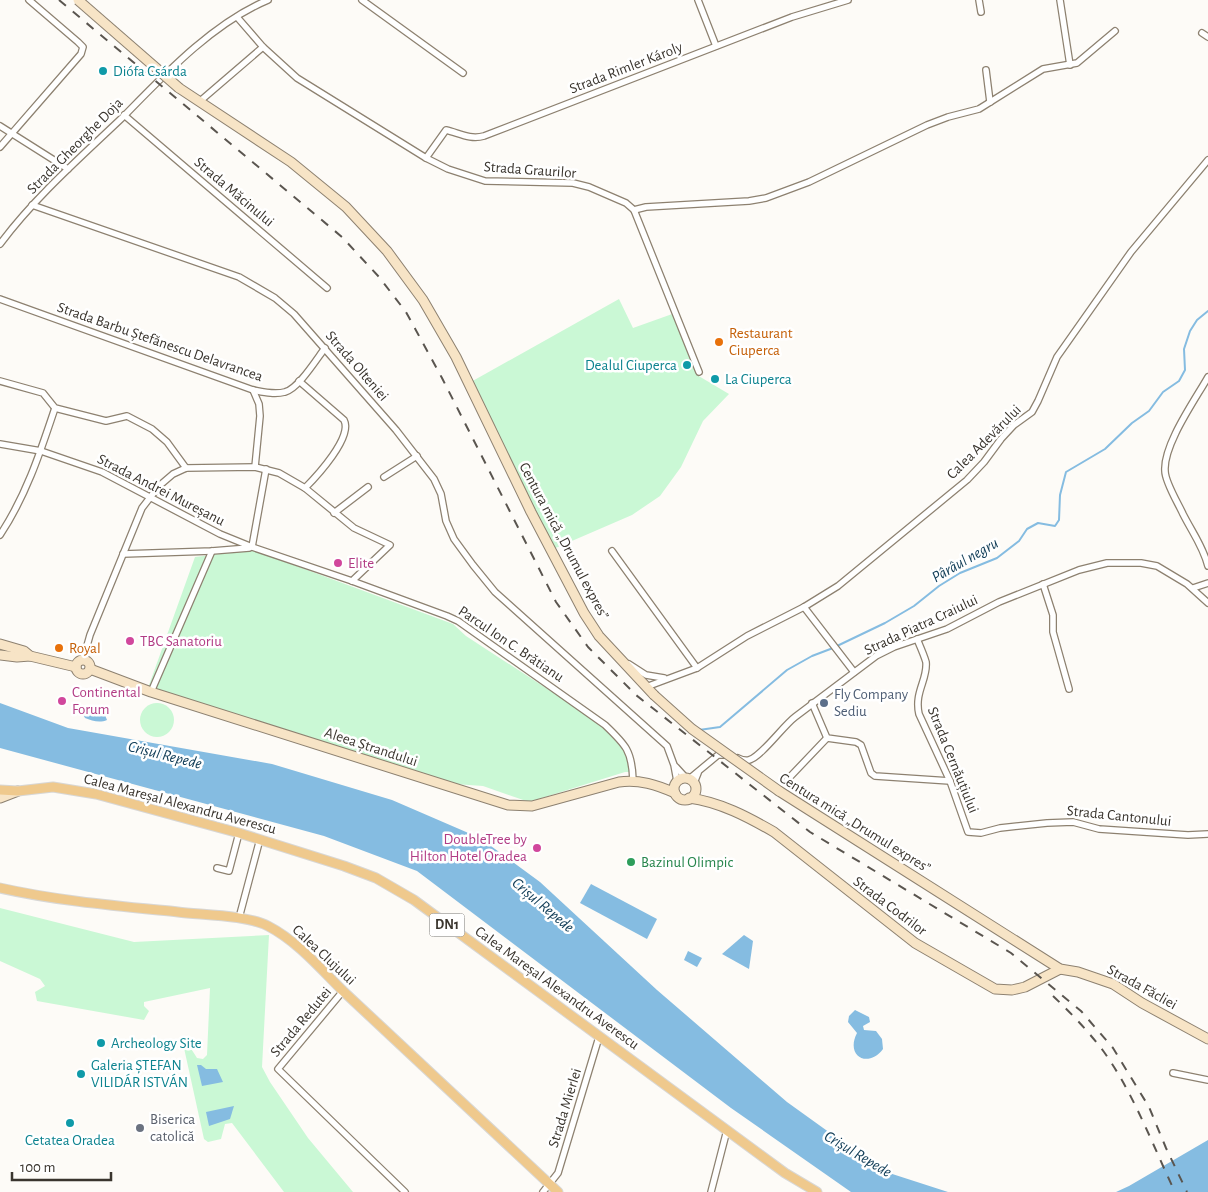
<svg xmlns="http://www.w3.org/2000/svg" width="1208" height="1192" viewBox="0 0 1208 1192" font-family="'Alegreya Sans',sans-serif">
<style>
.green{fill:#caf8d5}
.water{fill:#85bce1}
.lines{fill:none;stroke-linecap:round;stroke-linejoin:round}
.stream{stroke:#85bce1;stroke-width:2}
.street-casing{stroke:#8d8170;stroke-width:8}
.secondary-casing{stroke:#8d8170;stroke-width:11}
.primary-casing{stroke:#d8d7d5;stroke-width:11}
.street{stroke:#fff;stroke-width:5.5}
.secondary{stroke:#f7e4c6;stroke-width:9}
.primary{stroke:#efc98d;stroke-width:9}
.rail{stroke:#5a554f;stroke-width:2;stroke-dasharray:9 9;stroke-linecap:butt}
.secondary-bridge-casing{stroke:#8d8170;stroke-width:11;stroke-linecap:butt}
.secondary-bridge{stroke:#f7e4c6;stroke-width:9}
.culture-dot{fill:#0f9aa8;stroke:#fff;stroke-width:2}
.food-dot{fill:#e8710a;stroke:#fff;stroke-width:2}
.hotel-dot{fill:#d1479c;stroke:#fff;stroke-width:2}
.service-dot{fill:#5c6f8a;stroke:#fff;stroke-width:2}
.leisure-dot{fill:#2e9e5b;stroke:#fff;stroke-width:2}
.worship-dot{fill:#6b7280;stroke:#fff;stroke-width:2}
.labels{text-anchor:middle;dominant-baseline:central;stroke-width:5;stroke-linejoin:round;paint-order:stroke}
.shield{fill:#fff;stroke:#75726d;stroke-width:1}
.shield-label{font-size:14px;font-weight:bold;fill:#3a352e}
.street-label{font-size:15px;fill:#3a352e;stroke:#fff}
.culture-label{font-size:15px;fill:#0d838f;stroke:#fff;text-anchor:start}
.food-label{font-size:15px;fill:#c56008;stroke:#fff;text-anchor:start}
.hotel-label{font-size:15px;fill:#b23c85;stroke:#fff;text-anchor:start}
.service-label{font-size:15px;fill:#4e5e75;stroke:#fff;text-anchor:start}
.leisure-label{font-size:15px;fill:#27864d;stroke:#fff;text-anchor:start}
.worship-label{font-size:15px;fill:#5b616d;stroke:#fff;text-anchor:start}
.water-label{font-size:16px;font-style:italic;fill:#15405a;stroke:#fff}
</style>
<rect width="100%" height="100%" fill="#fdfbf7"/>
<g class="green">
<polygon points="619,299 633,328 675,313 697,375 729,394 703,421 681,467 660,496 632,515 551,550 469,383"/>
<polygon points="253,550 453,624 466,636 595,720 623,746 630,762 630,772 625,772 529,802 483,786 440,783 148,688 195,557"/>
<circle cx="157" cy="720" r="17"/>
<polygon points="0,908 134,942 269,935 262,1067 270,1082 308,1138 353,1192 284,1192 232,1123 225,1124 221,1139 208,1142 204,1139 184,1048 190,1047 197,1058 203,1059 207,1055 210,988 144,1002 144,1006 149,1011 144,1020 37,1001 35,992 45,986 40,979 0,961"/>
</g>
<g class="water">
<polygon points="0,703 68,728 272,764 392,800 480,838 540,882 657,990 787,1102 883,1171 948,1192 851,1192 731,1108 417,871 324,836 0,748"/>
<path d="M89 707 97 710 98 708 105 715 107 720C100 723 92 721 85 718L82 712 85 708Z"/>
<polygon points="591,884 657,919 647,939 580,903"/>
<polygon points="744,935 753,941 749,969 722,954"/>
<polygon points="688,951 702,958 697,967 684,960"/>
<path d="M855 1010 869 1017 870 1022 863 1026 864 1030 876 1031 882 1039 883 1049C868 1069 845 1056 857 1033L848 1022 849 1016Z"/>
<polygon points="197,1065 201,1065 206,1069 217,1069 223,1082 202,1086"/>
<polygon points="234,1106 230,1119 209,1126 206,1112"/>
<polygon points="1208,1140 1208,1192 1116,1192 1129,1186"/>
</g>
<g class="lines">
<g class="stream">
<polyline points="837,646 885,623 914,606 939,586 960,573 997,558 1019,541 1027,529 1038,523 1055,526 1059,520 1060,495 1066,472 1105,449 1132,423 1149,411 1163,392 1179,381 1185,370 1184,349 1190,331 1197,320 1208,311"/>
<polyline points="699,730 720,727 787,670 812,656 833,648"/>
</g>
<g class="street-casing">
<g id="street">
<polyline points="362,0 463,73"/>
<polyline points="698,0 716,46"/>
<polyline points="979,0 981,12"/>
<polyline points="1060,0 1070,65"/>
<polyline points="237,17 263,47 297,78 426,158 448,169 485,181 573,183 589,187 626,203 634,210 699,372"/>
<polyline points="1202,33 1208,37"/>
<polyline points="986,70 990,102"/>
<polyline points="199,102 263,47"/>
<polyline points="124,115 327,288"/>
<polyline points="0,126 68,169"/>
<polyline points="0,147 81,54 83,47 78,42 29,0"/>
<path d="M426 158 446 130C459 133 470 140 484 136L792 17 848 0"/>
<polyline points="32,205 239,277 275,298 294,314 396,430 434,479 441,494 446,521 454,539 473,565 495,592 667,746 674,765 677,781"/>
<polyline points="634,210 646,207 749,201 766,198 809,182 927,125 948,117 979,109 1043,69 1077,63 1115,31"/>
<path d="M0 244C36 196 81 157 124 116 165 74 213 23 268 0"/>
<path d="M0 299 253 390C263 392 274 395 285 392 298 389 316 360 325 348"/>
<path d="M1208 377C1195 400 1163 445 1165 471 1165 482 1178 503 1183 514 1192 532 1203 546 1208 566"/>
<polyline points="0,381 43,393 55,408 106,421 127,416 152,429 167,442 186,468"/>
<path d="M299 381 344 420C353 437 317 476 305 488"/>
<polyline points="253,390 259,404 260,416 255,467"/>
<path d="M0 444 41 451 102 472 220 534 252 547 352 581 447 616 458 621 605 725C626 745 632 751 633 780"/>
<polyline points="384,477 417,456"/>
<polyline points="334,513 368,487"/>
<path d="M0 535C26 496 40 453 55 408"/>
<polyline points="252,547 266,469"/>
<polyline points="612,551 697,668"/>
<polyline points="123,554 212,551 249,548"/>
<polyline points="1043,584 1053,615 1053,632 1069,689"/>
<polyline points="1193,588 1208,583"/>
<polyline points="804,607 854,672"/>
<path d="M917 639C920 646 924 655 926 662 928 679 914 692 919 714L950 781 968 832 981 833 1000 828 1047 823 1073 822 1099 829 1188 835 1208 834"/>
<polyline points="83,660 90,635 142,508 159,486 173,474 186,468 255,467 279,473 305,488 354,528 390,545 352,581"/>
<polyline points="629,664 646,675 664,678"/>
<polyline points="646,687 697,668 747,636 804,607 838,586 967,480 984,462 1001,439 1014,425 1032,412 1038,401 1057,357 1131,252 1208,160"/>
<polyline points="151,692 212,551"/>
<polyline points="812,703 827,738 856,742 861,745 871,773 875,776 950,781"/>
<path d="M738 758C742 760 745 761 749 760 761 757 783 726 795 717L876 656 894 647 947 629 999 602 1079 570 1107 563H1141L1157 566 1187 584 1208 603"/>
<polyline points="676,767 686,778"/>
<polyline points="689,779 718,755 727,755"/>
<polyline points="787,780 827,738"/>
<polyline points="694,783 698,773"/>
<polyline points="217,868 229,871 239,833"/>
<polyline points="239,918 260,839"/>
<polyline points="343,991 278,1069 405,1192"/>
<polyline points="1173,1073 1208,1080"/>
<polyline points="543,1192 558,1173 599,1037"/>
<polyline points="711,1192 727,1130"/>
</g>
</g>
<g class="secondary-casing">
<g id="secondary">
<polyline points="179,88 291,162 346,207 387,251 423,300 456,357 531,512 584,613 599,636 654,695"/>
<polyline points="0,644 24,651 30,656 76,667"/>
<polyline points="0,655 17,657 30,656"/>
<circle cx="83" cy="667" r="7"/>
<path d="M90 669 151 692 508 805 532 806 619 782C639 779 657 785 675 793"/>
<circle cx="685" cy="789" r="11"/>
<polyline points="779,791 1060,969 1078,972 1113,984 1142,1003 1208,1039"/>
<polyline points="0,798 18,791"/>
<path d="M689 798C720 802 748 817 774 832L915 943 995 989 1012 990 1025 987 1060 969"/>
</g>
</g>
<g class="primary-casing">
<g id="primary">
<polyline points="0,790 18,791 53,787 96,794 239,833 344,866 376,878 414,900 785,1173 817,1192"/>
<path d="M0 888C58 901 118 906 178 912 203 915 247 915 268 926 297 941 320 968 343 991L558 1192"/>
</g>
</g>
<use href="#street" class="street"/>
<use href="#secondary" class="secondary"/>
<use href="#primary" class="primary"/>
<g class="rail">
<polyline points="59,0 342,237 379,277 406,312 442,378 556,602 588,647 636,695 810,832 1011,953 1081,1011 1113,1048 1149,1107 1166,1148 1187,1192"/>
<path d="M1053 996C1071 1013 1089 1032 1104 1052 1134 1094 1153 1146 1175 1192"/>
</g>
<g class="secondary-bridge-casing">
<g id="secondary-bridge">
<polyline points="78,0 179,88"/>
<polyline points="654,695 692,729 779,791"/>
</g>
</g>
<use href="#secondary-bridge" class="secondary-bridge"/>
</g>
<g class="culture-dot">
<circle cx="103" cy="71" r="5"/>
<circle cx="687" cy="365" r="5"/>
<circle cx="715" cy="379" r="5"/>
<circle cx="101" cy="1043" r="5"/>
<circle cx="81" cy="1074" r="5"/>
<circle cx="70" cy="1123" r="5"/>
</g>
<g class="food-dot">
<circle cx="719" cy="342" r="5"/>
<circle cx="59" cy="648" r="5"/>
</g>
<g class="hotel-dot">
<circle cx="338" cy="563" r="5"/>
<circle cx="130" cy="641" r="5"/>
<circle cx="62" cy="701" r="5"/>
<circle cx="537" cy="848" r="5"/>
</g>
<circle class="service-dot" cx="824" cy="703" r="5"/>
<circle class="leisure-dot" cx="631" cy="862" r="5"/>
<circle class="worship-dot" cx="140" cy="1128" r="5"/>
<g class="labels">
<rect class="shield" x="429.5" y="913.5" width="35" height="23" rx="4"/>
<g class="shield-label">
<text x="447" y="925">DN1</text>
</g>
<g class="street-label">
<text transform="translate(626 68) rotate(-21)">Strada Rimler Károly</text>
<text transform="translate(75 146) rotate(-45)">Strada Gheorghe Doja</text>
<text transform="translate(530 170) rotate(4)">Strada Graurilor</text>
<text transform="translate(234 192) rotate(40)">Strada Măcinului</text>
<text transform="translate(160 342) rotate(19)">Strada Barbu Ștefănescu Delavrancea</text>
<text transform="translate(357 366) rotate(49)">Strada Olteniei</text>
<text transform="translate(984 442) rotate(-45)">Calea Adevărului</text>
<text transform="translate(161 490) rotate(27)">Strada Andrei Mureșanu</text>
<text transform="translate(564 541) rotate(62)">Centura mică „Drumul expres”</text>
<text transform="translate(921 625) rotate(-25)">Strada Piatra Craiului</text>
<text transform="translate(511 644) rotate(34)">Parcul Ion C. Brătianu</text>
<text transform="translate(371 747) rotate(18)">Aleea Ștrandului</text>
<text transform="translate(953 760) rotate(68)">Strada Cernăuțiului</text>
<text transform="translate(180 804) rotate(15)">Calea Mareșal Alexandru Averescu</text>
<text transform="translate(1119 816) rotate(6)">Strada Cantonului</text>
<text transform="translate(855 823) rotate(32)">Centura mică „Drumul expres”</text>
<text transform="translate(890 906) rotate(37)">Strada Codrilor</text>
<text transform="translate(324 955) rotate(43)">Calea Clujului</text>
<text transform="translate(1142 987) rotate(29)">Strada Făcliei</text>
<text transform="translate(557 988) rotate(36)">Calea Mareșal Alexandru Averescu</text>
<text transform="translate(301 1022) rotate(-50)">Strada Redutei</text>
<text transform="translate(565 1108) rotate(-73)">Strada Mierlei</text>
</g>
<g class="culture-label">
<text x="113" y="71">Diófa Csárda</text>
<text x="677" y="365" text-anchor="end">Dealul Ciuperca</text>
<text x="725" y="379">La Ciuperca</text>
<text x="111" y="1043">Archeology Site</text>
<text x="91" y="1065">Galeria ȘTEFAN<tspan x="91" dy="17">VILIDÁR ISTVÁN</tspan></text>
<text x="70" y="1140" text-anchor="middle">Cetatea Oradea</text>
</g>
<g class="food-label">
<text x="729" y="333">Restaurant<tspan x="729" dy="17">Ciuperca</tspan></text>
<text x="69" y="648">Royal</text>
</g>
<g class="hotel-label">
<text x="348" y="563">Elite</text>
<text x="140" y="641">TBC Sanatoriu</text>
<text x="72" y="692">Continental<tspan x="72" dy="17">Forum</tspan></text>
<text x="527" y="839" text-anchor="end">DoubleTree by<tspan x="527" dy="17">Hilton Hotel Oradea</tspan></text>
</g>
<g class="service-label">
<text x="834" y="694">Fly Company<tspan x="834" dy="17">Sediu</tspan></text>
</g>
<g class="leisure-label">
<text x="641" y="862">Bazinul Olimpic</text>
</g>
<g class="worship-label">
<text x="150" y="1119">Biserica<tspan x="150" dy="17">catolică</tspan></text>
</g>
<g class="water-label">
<text transform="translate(965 560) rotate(-30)">Pârâul negru</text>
<text transform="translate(165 755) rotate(14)">Crișul Repede</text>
<text transform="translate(543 905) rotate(40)">Crișul Repede</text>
<text transform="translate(858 1154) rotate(31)">Crișul Repede</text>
</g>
</g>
<path d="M12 1172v8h99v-8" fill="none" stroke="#3a352e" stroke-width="2.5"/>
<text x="20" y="1172" font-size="15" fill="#3a352e" stroke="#ffffff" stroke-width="4" paint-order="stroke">100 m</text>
</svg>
